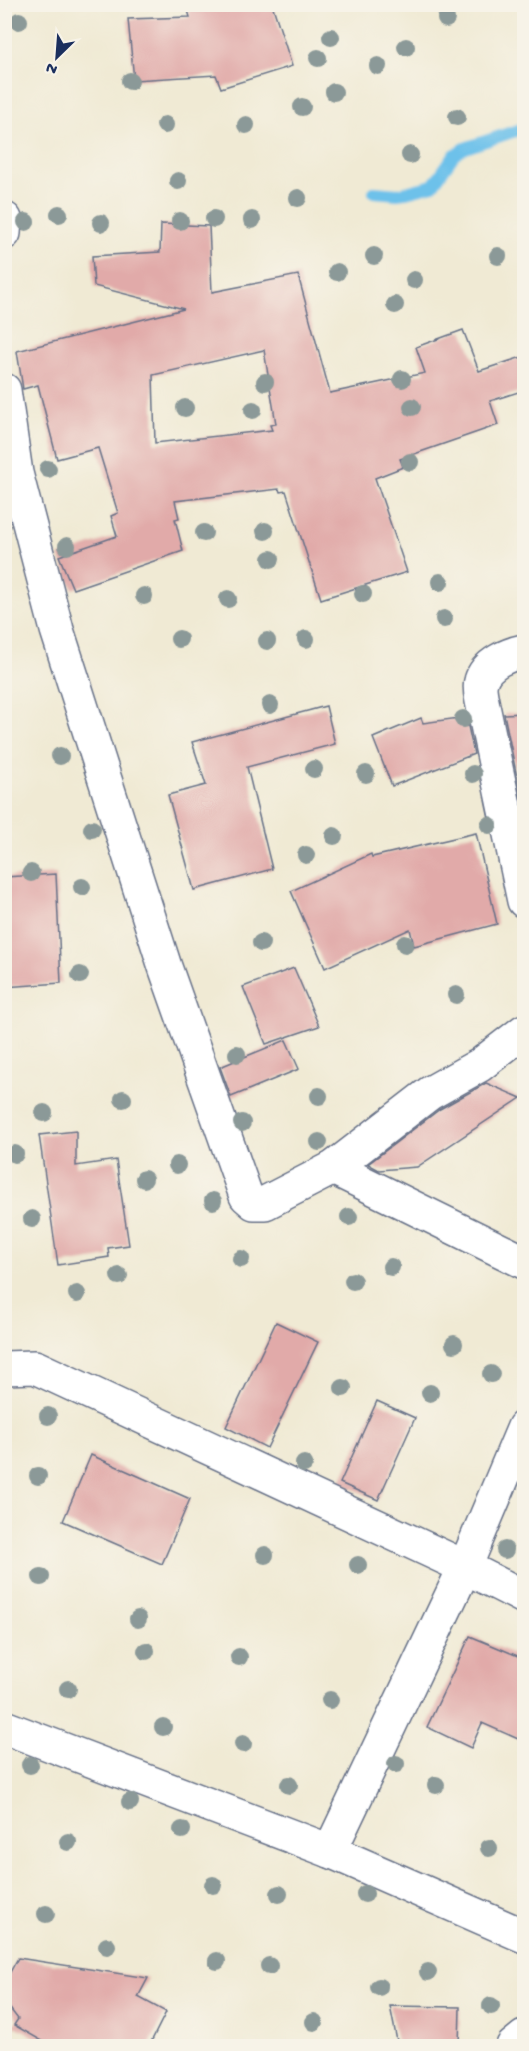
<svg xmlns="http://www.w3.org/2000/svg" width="529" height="2051" viewBox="0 0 529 2051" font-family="'Gochi Hand',sans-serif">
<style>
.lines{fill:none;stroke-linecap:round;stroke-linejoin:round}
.stream{stroke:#6dc1ea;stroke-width:12}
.building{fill:#e1aaa9;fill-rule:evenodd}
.minor-casing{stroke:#667087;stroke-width:36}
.minor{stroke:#fff;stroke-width:33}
.tree{fill:#8b9998}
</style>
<rect width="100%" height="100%" fill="#f7f3e8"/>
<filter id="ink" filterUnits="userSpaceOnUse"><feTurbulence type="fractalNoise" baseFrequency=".0167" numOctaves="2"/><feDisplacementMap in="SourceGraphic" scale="12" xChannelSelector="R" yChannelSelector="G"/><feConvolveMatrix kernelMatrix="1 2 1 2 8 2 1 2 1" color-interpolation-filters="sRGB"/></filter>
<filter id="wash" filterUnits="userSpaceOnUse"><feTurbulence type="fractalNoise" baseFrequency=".008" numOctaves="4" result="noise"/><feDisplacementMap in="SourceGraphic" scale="24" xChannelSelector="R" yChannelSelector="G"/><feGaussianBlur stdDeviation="1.35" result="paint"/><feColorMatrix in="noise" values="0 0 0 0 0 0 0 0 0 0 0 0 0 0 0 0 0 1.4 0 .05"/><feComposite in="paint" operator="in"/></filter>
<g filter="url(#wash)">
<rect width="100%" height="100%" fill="#f0ead4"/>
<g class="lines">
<polyline class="stream" points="374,192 398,194 433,185 454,155 465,148 524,128"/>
</g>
<g id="blocks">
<g class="building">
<polygon points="186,4 272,4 292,66 221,88 216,75 134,80 128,19 190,17"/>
<path d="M161 224 209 226 212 292 298 275 330 393 425 373 416 347 463 330 479 371 525 356V390L490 401 498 425 400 459 403 467 375 478 407 572 321 599 286 491 280 492 279 489 175 501 179 518 175 519 183 551 73 589 59 556 117 536 111 516 118 513 98 448 57 459 38 385 23 389 17 351 184 309 94 286 92 256 160 252ZM264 350 276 424 270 425 272 430 155 443 153 375Z"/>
<polygon points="326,706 335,744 247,767 272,869 194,890 168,795 206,785 192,742"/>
<polygon points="525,713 525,811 524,811 504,714"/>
<polygon points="466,717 474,754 392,786 373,738 421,718 423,723"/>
<polygon points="476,833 497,924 414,946 410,929 325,968 291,891 371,854 372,857"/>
<polygon points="56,874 61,983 4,987 4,877"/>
<polygon points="294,968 319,1026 266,1044 243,987"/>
<polygon points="286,1040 299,1069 231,1097 220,1067"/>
<polygon points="486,1083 521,1098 417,1167 379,1170 368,1164 440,1109"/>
<polygon points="76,1131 76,1166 116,1160 129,1245 108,1248 109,1257 58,1265 39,1135"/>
<polygon points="276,1322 318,1342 267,1448 226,1427"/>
<polygon points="377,1401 415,1418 378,1500 340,1483"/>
<polygon points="91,1455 190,1499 162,1564 63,1521"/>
<polygon points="470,1636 525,1659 525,1742 482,1723 471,1748 427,1727"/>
<polygon points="18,1958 148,1978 138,1997 166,2012 149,2046 51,2046 14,2025 18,2019 4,2001 4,1983"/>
<polygon points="390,2006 460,2007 459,2046 398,2046"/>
</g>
</g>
</g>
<g filter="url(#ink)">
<use href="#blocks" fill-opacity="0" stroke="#667087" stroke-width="1.5"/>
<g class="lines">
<g class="minor-casing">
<g id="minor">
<polyline points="4,233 5,219"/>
<polyline points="4,390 16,473 57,630 165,967 246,1196 254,1203 265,1203 333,1168 430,1093 480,1065 524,1031"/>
<path d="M524 651C509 654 486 663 481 681 479 687 481 696 482 701L524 901"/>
<polyline points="333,1168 524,1262"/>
<polyline points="4,1368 35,1367 465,1567 524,1597"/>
<polyline points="4,1727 330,1851 524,1936"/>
<polyline points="330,1851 465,1567 524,1427"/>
<polyline points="513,2046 524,2037"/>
</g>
</g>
<use href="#minor" class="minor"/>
</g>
<g class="tree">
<circle cx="446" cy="19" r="9"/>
<circle cx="19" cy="21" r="9"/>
<circle cx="331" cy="37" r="9"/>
<circle cx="406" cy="47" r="9"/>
<circle cx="318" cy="58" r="9"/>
<circle cx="378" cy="66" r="9"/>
<circle cx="130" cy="81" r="9"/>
<circle cx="334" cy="92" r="9"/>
<circle cx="302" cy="107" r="9"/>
<circle cx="457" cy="117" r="9"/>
<circle cx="165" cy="125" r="9"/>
<circle cx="246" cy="125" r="9"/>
<circle cx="410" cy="155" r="9"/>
<circle cx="178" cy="181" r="9"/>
<circle cx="298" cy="198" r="9"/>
<circle cx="59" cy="214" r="9"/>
<circle cx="214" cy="219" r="9"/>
<circle cx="252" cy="220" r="9"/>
<circle cx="180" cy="221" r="9"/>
<circle cx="26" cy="222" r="9"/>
<circle cx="101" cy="223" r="9"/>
<circle cx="374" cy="256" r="9"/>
<circle cx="498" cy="256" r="9"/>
<circle cx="337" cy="272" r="9"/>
<circle cx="414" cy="280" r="9"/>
<circle cx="395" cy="305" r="9"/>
<circle cx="402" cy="379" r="9"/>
<circle cx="265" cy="382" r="9"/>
<circle cx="412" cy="407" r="9"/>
<circle cx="185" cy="408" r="9"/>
<circle cx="253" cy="410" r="9"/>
<circle cx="410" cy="462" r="9"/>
<circle cx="48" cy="469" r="9"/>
<circle cx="265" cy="531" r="9"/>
<circle cx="204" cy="533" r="9"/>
<circle cx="67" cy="546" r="9"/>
<circle cx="271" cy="559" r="9"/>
<circle cx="440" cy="582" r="9"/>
<circle cx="363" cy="594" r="9"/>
<circle cx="144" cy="596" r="9"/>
<circle cx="228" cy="599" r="9"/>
<circle cx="444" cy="619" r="9"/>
<circle cx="179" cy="639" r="9"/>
<circle cx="306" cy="639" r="9"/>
<circle cx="267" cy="641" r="9"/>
<circle cx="270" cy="705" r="9"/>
<circle cx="463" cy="719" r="9"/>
<circle cx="60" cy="756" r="9"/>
<circle cx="314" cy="769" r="9"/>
<circle cx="366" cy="774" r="9"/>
<circle cx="473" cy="774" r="9"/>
<circle cx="489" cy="825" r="9"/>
<circle cx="92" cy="829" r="9"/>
<circle cx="334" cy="836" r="9"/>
<circle cx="306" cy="855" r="9"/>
<circle cx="31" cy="873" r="9"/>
<circle cx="82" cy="887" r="9"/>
<circle cx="261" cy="943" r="9"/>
<circle cx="405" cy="944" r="9"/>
<circle cx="80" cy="975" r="9"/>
<circle cx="456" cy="995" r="9"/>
<circle cx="237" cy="1054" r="9"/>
<circle cx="319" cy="1096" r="9"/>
<circle cx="123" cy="1099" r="9"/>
<circle cx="44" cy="1113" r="9"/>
<circle cx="242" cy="1123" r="9"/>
<circle cx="319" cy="1142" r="9"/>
<circle cx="15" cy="1154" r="9"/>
<circle cx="177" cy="1165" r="9"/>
<circle cx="144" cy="1179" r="9"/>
<circle cx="213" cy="1201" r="9"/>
<circle cx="349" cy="1217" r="9"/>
<circle cx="32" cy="1219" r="9"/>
<circle cx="241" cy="1259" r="9"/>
<circle cx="391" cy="1267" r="9"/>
<circle cx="119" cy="1276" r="9"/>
<circle cx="353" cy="1281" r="9"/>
<circle cx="77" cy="1294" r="9"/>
<circle cx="454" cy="1344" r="9"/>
<circle cx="491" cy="1374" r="9"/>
<circle cx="343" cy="1388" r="9"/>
<circle cx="430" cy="1393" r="9"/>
<circle cx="48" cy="1416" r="9"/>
<circle cx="304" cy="1464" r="9"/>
<circle cx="38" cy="1476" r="9"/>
<circle cx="505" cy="1550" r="9"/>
<circle cx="265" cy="1555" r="9"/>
<circle cx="358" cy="1565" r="9"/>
<circle cx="41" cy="1577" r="9"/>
<circle cx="138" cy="1619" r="9"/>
<circle cx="146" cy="1651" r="9"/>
<circle cx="239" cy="1657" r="9"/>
<circle cx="68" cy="1689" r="9"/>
<circle cx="330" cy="1700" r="9"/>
<circle cx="163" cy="1727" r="9"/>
<circle cx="243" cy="1744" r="9"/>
<circle cx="396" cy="1764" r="9"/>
<circle cx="30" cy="1765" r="9"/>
<circle cx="289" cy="1785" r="9"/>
<circle cx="436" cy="1785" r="9"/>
<circle cx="130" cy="1802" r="9"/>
<circle cx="182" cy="1830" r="9"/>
<circle cx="68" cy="1842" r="9"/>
<circle cx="489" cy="1848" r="9"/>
<circle cx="213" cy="1885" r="9"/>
<circle cx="279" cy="1894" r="9"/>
<circle cx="365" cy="1894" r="9"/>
<circle cx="46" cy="1914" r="9"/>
<circle cx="107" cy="1946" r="9"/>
<circle cx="217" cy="1961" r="9"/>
<circle cx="269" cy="1966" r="9"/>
<circle cx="428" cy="1972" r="9"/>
<circle cx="379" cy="1987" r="9"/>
<circle cx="491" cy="2006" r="9"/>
<circle cx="314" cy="2022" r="9"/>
</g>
</g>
<rect width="529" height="2051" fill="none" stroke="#f7f3e8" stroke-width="24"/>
<g transform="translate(57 57) rotate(205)" stroke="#f7f3e8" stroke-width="4.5" paint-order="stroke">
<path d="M0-4.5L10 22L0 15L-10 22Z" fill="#1b2f5e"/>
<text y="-9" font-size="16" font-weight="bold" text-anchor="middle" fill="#1b2f5e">N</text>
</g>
</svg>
